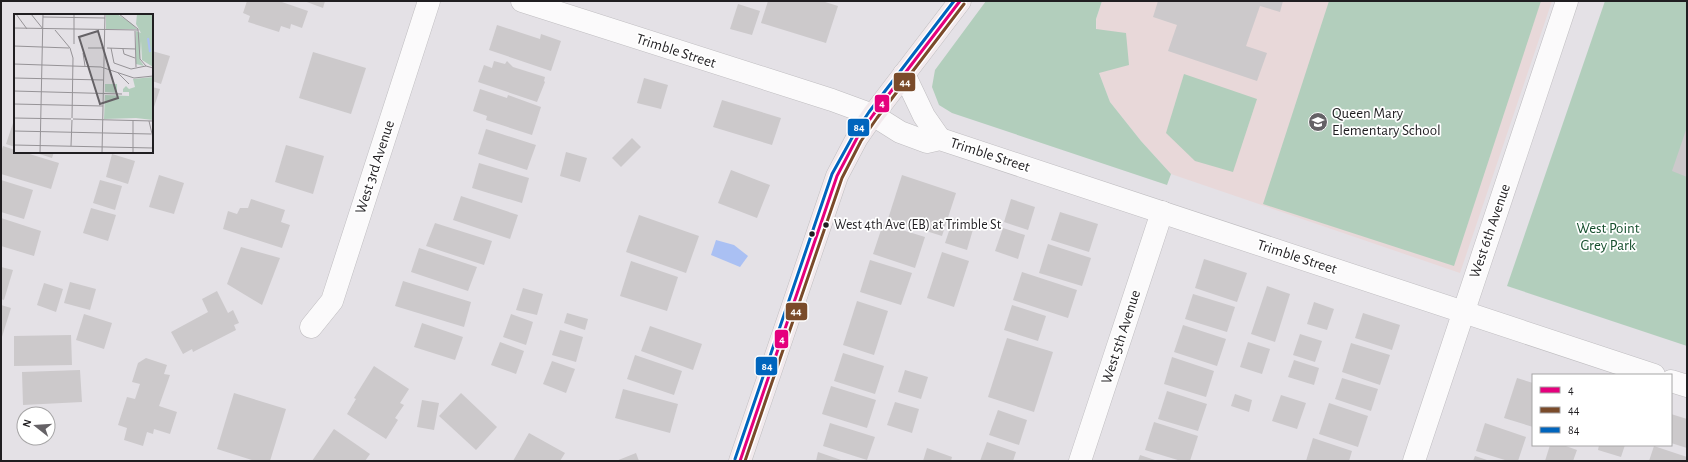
<svg xmlns="http://www.w3.org/2000/svg" width="1688" height="462" viewBox="0 0 1688 462" font-family="'Alegreya Sans',sans-serif">
<style>
.education{fill:#e8d8d9}
.green{fill:#b2cebc}
.water{fill:#aac0f3}
.building{fill:#ccc9cb}
.lines{fill:none;stroke-linecap:round;stroke-linejoin:round}
.minor-casing{stroke:#bfbdc0;stroke-width:23}
.major-casing{stroke:#c0bfc1;stroke-width:23}
.minor{stroke:#fbfafb;stroke-width:22}
.major{stroke:#f2eaed;stroke-width:22}
.bus-1-casing{stroke:#fff;stroke-width:6}
.bus-2-casing{stroke:#fff;stroke-width:6}
.bus-3-casing{stroke:#fff;stroke-width:6}
.bus-1{stroke:#e5007d;stroke-width:3}
.bus-2{stroke:#7a4b2a;stroke-width:3}
.bus-3{stroke:#0065bd;stroke-width:3}
.bus-dot{fill:#201e21;stroke:#fff;stroke-width:1.5}
.labels{text-anchor:middle;dominant-baseline:central;stroke-width:3.5;stroke-linejoin:round;paint-order:stroke}
.bus-label{font-size:14px;fill:#201e21;stroke:#fff;text-anchor:start}
.street-label{font-size:15px;fill:#201e21;stroke:#fff}
.poi-label{font-size:15px;fill:#201e21;stroke:#fff;text-anchor:start}
.park-label{font-size:15px;fill:#154e2c;stroke:#fff}
.inset-river{fill:none;stroke:#aac0f3;stroke-width:2}
.inset-road{fill:none;stroke:#969397;stroke-width:1}
.view{fill:#656266;fill-opacity:0.15;stroke:#656266;stroke-width:2}
.inset-edge{fill:none;stroke:#201e21;stroke-width:2}
.line-badge{stroke:#fff;stroke-width:1.5}
.badge-label{font-size:11px;text-anchor:middle;font-weight:bold;fill:#fff}
</style>
<rect width="100%" height="100%" fill="#e4e1e6"/>
<polygon class="education" points="1102,1 1552,1 1460,273 1171,174 1141,141 1110,102 1099,73 1096,19"/>
<g class="green">
<polygon points="986,1 1102,1 1096,19 1096,29 1126,33 1129,65 1099,73 1110,102 1141,141 1171,174 1167,185 952,113 939,105 932,87 935,70"/>
<polygon points="1329,1 1541,1 1454,266 1263,204"/>
<polygon points="1605,1 1687,1 1687,346 1507,286"/>
<polygon points="1184,74 1257,99 1233,172 1195,161 1166,133"/>
</g>
<polygon class="water" points="716,240 734,245 748,256 740,267 711,255"/>
<g class="building">
<polygon points="247,1 279,1 308,11 302,28 291,24 290,29 281,26 279,32 248,22 250,16 243,13"/>
<polygon points="304,1 325,1 323,8"/>
<polygon points="768,1 822,1 838,6 826,43 761,23"/>
<polygon points="1158,1 1283,1 1280,12 1260,6 1246,46 1267,53 1257,81 1168,51 1177,25 1153,17"/>
<polygon points="738,4 760,11 752,35 730,29"/>
<polygon points="497,25 540,39 541,34 561,41 551,71 489,50"/>
<polygon points="152,51 170,56 161,84 152,81"/>
<polygon points="313,52 366,68 351,114 299,98"/>
<polygon points="494,61 505,64 507,61 513,67 545,77 544,81 545,82 537,102 478,82 484,65 492,68"/>
<polygon points="644,78 668,85 661,109 637,103"/>
<polygon points="152,87 160,89 152,113"/>
<polygon points="480,89 507,98 508,95 541,107 532,135 486,120 487,116 473,111"/>
<polygon points="722,100 781,118 772,145 713,127"/>
<polygon points="15,117 15,147 6,144"/>
<polygon points="1687,127 1687,177 1672,171"/>
<polygon points="486,129 536,145 527,170 478,154"/>
<polygon points="632,138 641,147 621,167 612,158"/>
<polygon points="286,145 324,156 313,194 275,182"/>
<polygon points="3,146 15,150 15,152 23,152 59,163 51,189 1,174 1,152"/>
<polygon points="33,152 54,152 52,158"/>
<polygon points="566,152 587,158 580,182 560,176"/>
<polygon points="112,154 135,161 128,184 106,177"/>
<polygon points="479,163 529,178 522,203 472,188"/>
<polygon points="731,170 770,185 757,218 718,203"/>
<polygon points="159,175 184,183 174,214 149,207"/>
<polygon points="902,175 956,193 942,236 888,219"/>
<polygon points="1,180 33,190 24,219 1,212"/>
<polygon points="100,180 122,186 115,210 93,203"/>
<polygon points="461,196 518,215 510,239 453,220"/>
<polygon points="251,199 285,210 281,222 290,225 282,248 223,229 228,211 237,214 240,208 248,208"/>
<polygon points="1011,199 1035,207 1028,230 1004,222"/>
<polygon points="91,208 116,215 108,241 83,233"/>
<polygon points="1060,212 1098,224 1089,252 1051,240"/>
<polygon points="639,215 699,236 686,273 626,252"/>
<polygon points="1,218 41,231 34,256 1,246"/>
<polygon points="953,219 974,226 967,250 945,243"/>
<polygon points="435,223 492,241 484,265 426,246"/>
<polygon points="883,224 925,237 915,268 873,254"/>
<polygon points="1003,228 1025,235 1018,259 995,251"/>
<polygon points="1048,244 1091,258 1082,286 1039,273"/>
<polygon points="241,247 280,258 262,305 227,284"/>
<polygon points="419,248 477,267 468,291 411,272"/>
<polygon points="942,252 969,261 954,307 927,298"/>
<polygon points="1204,259 1247,273 1237,302 1195,288"/>
<polygon points="870,260 912,273 901,305 860,292"/>
<polygon points="631,261 678,277 667,311 620,296"/>
<polygon points="1,267 13,270 4,300 1,299"/>
<polygon points="1022,272 1077,290 1068,318 1013,300"/>
<polygon points="403,281 471,302 464,327 395,306"/>
<polygon points="70,282 96,289 90,310 64,303"/>
<polygon points="44,283 63,289 56,312 37,305"/>
<polygon points="1267,286 1290,294 1275,342 1251,334"/>
<polygon points="523,288 543,294 537,315 516,310"/>
<polygon points="217,291 228,313 233,310 239,323 234,325 236,330 193,352 192,349 183,354 171,332 208,312 202,299"/>
<polygon points="1193,294 1235,307 1227,332 1185,319"/>
<polygon points="857,301 888,311 874,355 843,345"/>
<polygon points="1314,302 1334,309 1327,330 1307,324"/>
<polygon points="1,305 11,308 1,340"/>
<polygon points="1012,305 1046,316 1038,341 1004,330"/>
<polygon points="567,313 588,319 585,330 564,323"/>
<polygon points="1363,313 1400,325 1392,350 1355,338"/>
<polygon points="84,314 112,323 104,349 76,340"/>
<polygon points="511,314 533,322 526,345 503,337"/>
<polygon points="422,323 463,337 455,360 414,347"/>
<polygon points="1183,325 1226,339 1217,366 1174,352"/>
<polygon points="650,326 702,344 693,370 641,351"/>
<polygon points="560,330 583,337 576,362 552,355"/>
<polygon points="1300,334 1322,341 1315,362 1293,355"/>
<polygon points="71,335 72,365 14,366 14,336"/>
<polygon points="1007,338 1053,352 1034,412 988,397"/>
<polygon points="500,342 524,351 516,374 491,365"/>
<polygon points="1248,342 1270,349 1262,374 1240,367"/>
<polygon points="1351,343 1390,355 1380,385 1342,372"/>
<polygon points="843,353 884,366 875,394 834,381"/>
<polygon points="635,355 682,371 674,395 627,379"/>
<polygon points="1172,357 1214,371 1206,397 1164,384"/>
<polygon points="146,358 167,365 164,374 170,375 159,406 177,412 170,434 154,429 153,434 147,432 143,446 124,440 127,428 118,425 127,397 135,399 140,384 132,382 138,363"/>
<polygon points="1294,360 1319,368 1314,385 1288,377"/>
<polygon points="552,361 575,369 566,393 543,384"/>
<polygon points="374,366 409,389 400,403 404,405 395,418 398,420 386,439 347,414 356,399 354,398"/>
<polygon points="80,370 82,402 23,405 22,372"/>
<polygon points="905,370 928,377 921,399 898,392"/>
<polygon points="1342,378 1378,389 1371,411 1335,399"/>
<polygon points="1517,378 1533,383 1533,427 1504,418"/>
<polygon points="831,386 876,400 867,428 822,414"/>
<polygon points="623,389 678,404 670,433 615,418"/>
<polygon points="1167,391 1207,404 1198,431 1158,419"/>
<polygon points="234,393 286,409 270,461 255,461 217,449"/>
<polygon points="461,393 497,427 476,450 439,416"/>
<polygon points="1235,394 1252,400 1249,412 1231,406"/>
<polygon points="1281,395 1306,403 1297,429 1272,421"/>
<polygon points="422,400 439,403 434,430 417,427"/>
<polygon points="895,402 919,409 912,433 887,425"/>
<polygon points="1329,403 1368,416 1358,447 1319,434"/>
<polygon points="998,410 1027,420 1019,445 989,435"/>
<polygon points="1671,414 1687,419 1687,448 1671,443"/>
<polygon points="1154,422 1198,436 1190,461 1181,461 1145,450"/>
<polygon points="830,423 875,437 867,460 823,446"/>
<polygon points="1485,423 1526,437 1518,461 1508,461 1476,451"/>
<polygon points="334,429 370,454 365,461 312,461"/>
<polygon points="529,433 565,453 560,461 513,461"/>
<polygon points="1313,438 1352,451 1349,461 1306,461"/>
<polygon points="987,442 1016,452 1013,461 980,461"/>
<polygon points="1550,445 1563,445 1577,450 1573,461 1545,461"/>
<polygon points="1599,445 1625,445 1621,457 1598,450"/>
<polygon points="1654,446 1687,457 1687,461 1649,461"/>
<polygon points="927,448 952,457 951,461 923,461"/>
<polygon points="818,452 844,461 816,461"/>
<polygon points="636,453 639,461 616,461"/>
<polygon points="1140,455 1158,461 1138,461"/>
<polygon points="1475,456 1490,461 1473,461"/>
</g>
<g class="lines">
<g class="minor-casing">
<g id="minor">
<polyline points="522,1 832,100 873,115 900,132 927,142 940,139 1654,375"/>
<polyline points="904,74 924,116 940,139"/>
<polyline points="311,327 332,301 429,1"/>
<polyline points="1671,381 1687,386"/>
<polyline points="1080,461 1162,212"/>
<polyline points="1414,461 1567,1"/>
</g>
</g>
<g class="major-casing">
<polyline id="major" points="740,461 837,176 857,138 873,115 960,1"/>
</g>
<use href="#minor" class="minor"/>
<use href="#major" class="major"/>
<g class="bus-1-casing">
<polyline id="bus-1" points="740,461 837,176 857,138 873,115 960,1"/>
</g>
<g class="bus-2-casing">
<polyline id="bus-2" points="745,461 842,178 861,141 877,118 964,4"/>
</g>
<g class="bus-3-casing">
<polyline id="bus-3" points="735,459 832,174 853,136 869,112 954,1"/>
</g>
<use href="#bus-1" class="bus-1"/>
<use href="#bus-2" class="bus-2"/>
<use href="#bus-3" class="bus-3"/>
</g>
<defs>
<g id="school-disc" transform="scale(1)"><circle r="9.5" fill="#656266" stroke="#fff"/><path d="M0-5L7-2L0 1L-7-2ZM-4 1L0 2.5L4 1V4Q0 6-4 4Z" fill="#fff"/></g>
</defs>
<g fill-rule="evenodd">
<use href="#school-disc" x="1318" y="122"/>
</g>
<g class="bus-dot">
<circle cx="826" cy="225" r="3.5"/>
<circle cx="812" cy="234" r="3.5"/>
</g>
<g class="labels">
<g class="bus-label">
<text x="834" y="225">West 4th Ave (EB) at Trimble St</text>
</g>
<g class="street-label">
<text transform="translate(676 51) rotate(18)">Trimble Street</text>
<text transform="translate(990 155) rotate(18)">Trimble Street</text>
<text transform="translate(375 167) rotate(-72)">West 3rd Avenue</text>
<text transform="translate(1490 231) rotate(-71)">West 6th Avenue</text>
<text transform="translate(1297 257) rotate(18)">Trimble Street</text>
<text transform="translate(1121 337) rotate(-72)">West 5th Avenue</text>
</g>
<g class="poi-label">
<text x="1332" y="113">Queen Mary<tspan x="1332" dy="17">Elementary School</tspan></text>
</g>
<g class="park-label">
<text x="1608" y="228">West Point<tspan x="1608" dy="17">Grey Park</tspan></text>
</g>
</g>
<g transform="translate(14 14)">
<rect width="139" height="139" fill="#e4e1e6"/>
<path d="M92 0H103L117 9 123 15H92ZM123 0H139V53L128 46 127 27 126 46 130 52 122 50V17L127 19 122 10ZM139 63V106L122 104 90 105 91 81 115 82V78H109V75L112 72 115 75 121 73 119 65ZM91 70H103V79L91 78Z" fill="#b2cebc"/>
<path class="inset-river" d="M134 24 136 38"/>
<path class="inset-road" d="M2 0 13 15M17 0 29 15M105 0 124 15 126 45 132 52 139 54M29 3 91 4M0 14 124 16M41 16 56 34 59 44 58 104M121 17 122 53M60 30V0M0 32 55 34M74 34H90M93 34 122 35M97 34 100 49 117 55 132 52M109 35 110 40 121 44M69 39 71 52M0 50 87 53 120 64 139 62M104 59 115 70M0 64 89 66M0 77 108 80M0 90 89 92M0 104 57 105M59 105 139 107M135 107 139 124M0 117 137 120M0 131 139 134M57 132 58 106M26 139 29 0M88 139 91 0M119 139V106"/>
<path class="view" d="M84 17 104 84 86 90 65 23Z"/>
<rect width="139" height="139" class="inset-edge"/>
</g>
<g class="line-badge">
<rect x="893" y="72" width="23" height="20" rx="4" fill="#7a4b2a"/>
<rect x="874" y="94" width="16" height="19" rx="4" fill="#e5007d"/>
<rect x="847" y="118" width="23" height="19" rx="4" fill="#0065bd"/>
<rect x="785" y="302" width="23" height="19" rx="4" fill="#7a4b2a"/>
<rect x="774" y="329" width="15" height="20" rx="4" fill="#e5007d"/>
<rect x="755" y="356" width="23" height="20" rx="4" fill="#0065bd"/>
</g>
<g class="badge-label">
<text x="905" y="86">44</text>
<text x="882" y="107">4</text>
<text x="859" y="131">84</text>
<text x="796" y="315">44</text>
<text x="782" y="343">4</text>
<text x="767" y="370">84</text>
</g>
<rect width="1688" height="462" fill="none" stroke="#201e21" stroke-width="4"/>
<rect x="1532" y="374" width="140" height="72" fill="#ffffff" stroke="#a6a5a6"/>
<rect x="1540" y="387" width="20" height="6" fill="#e5007d" stroke="#a6a5a6"/>
<text x="1568" y="394" font-size="12" fill="#201e21">4</text>
<rect x="1540" y="407" width="20" height="6" fill="#7a4b2a" stroke="#a6a5a6"/>
<text x="1568" y="414" font-size="12" fill="#201e21">44</text>
<rect x="1540" y="427" width="20" height="6" fill="#0065bd" stroke="#a6a5a6"/>
<text x="1568" y="434" font-size="12" fill="#201e21">84</text>
<g transform="translate(36 426) rotate(287)"><circle r="19" fill="#ffffff" stroke="#a6a5a6"/>
<path d="M0-3L7 15L0 10L-7 15Z" fill="#656266"/>
<text y="-6" font-size="11" font-weight="bold" text-anchor="middle" fill="#201e21">N</text>
</g>
</svg>
